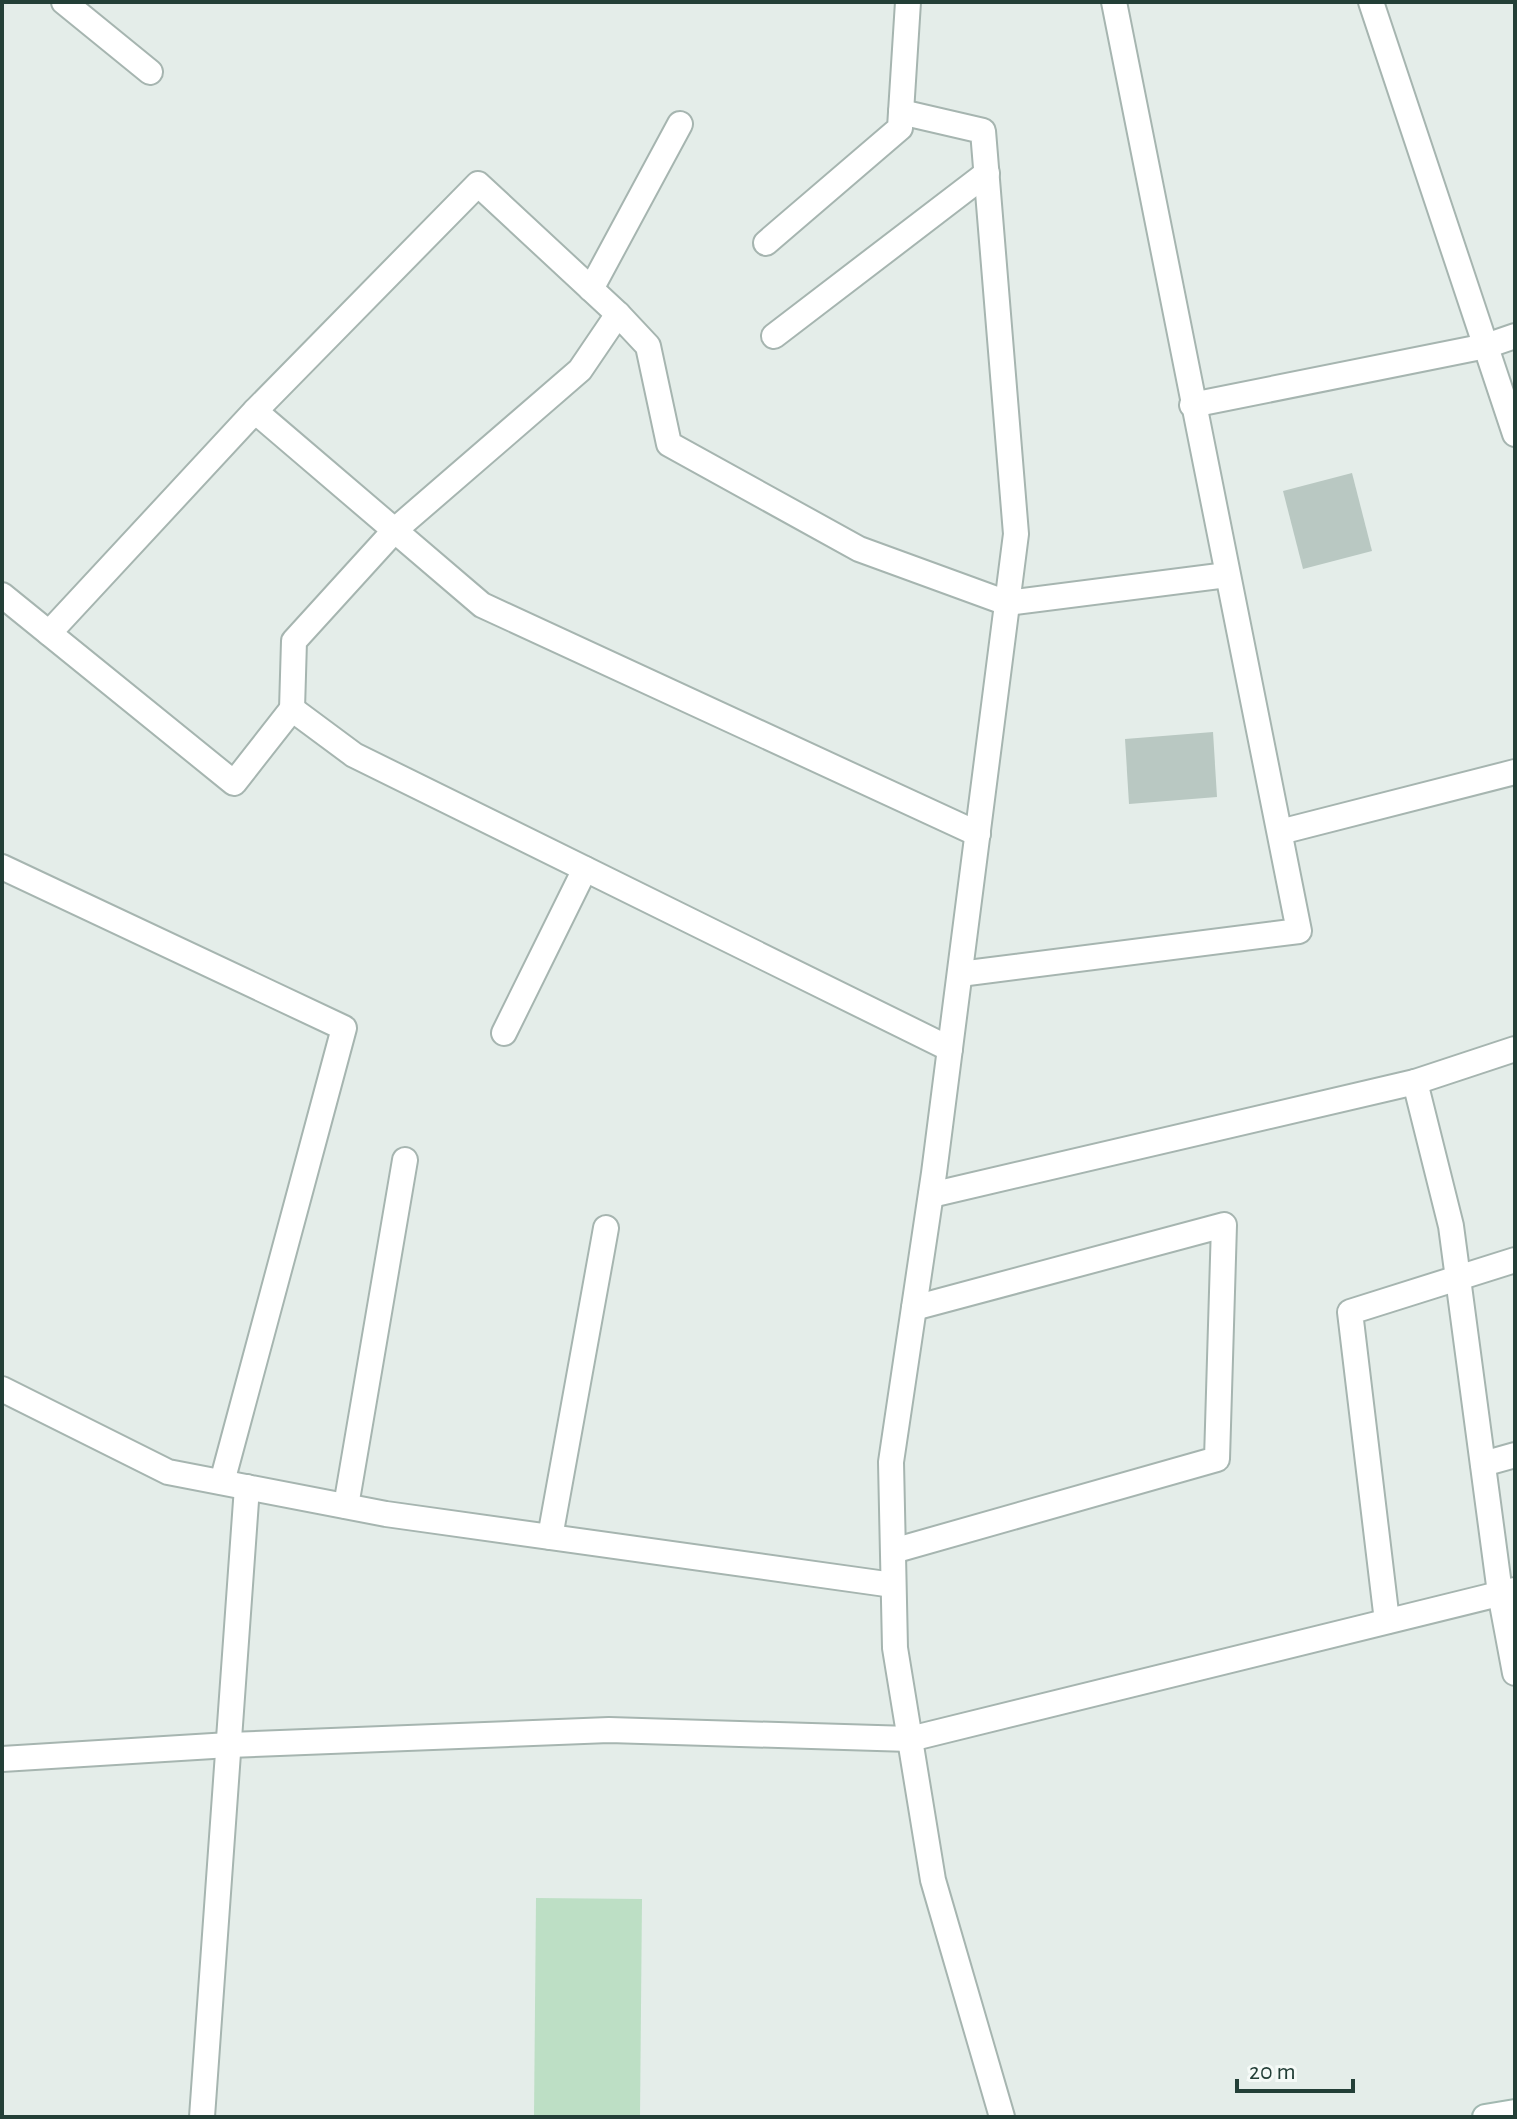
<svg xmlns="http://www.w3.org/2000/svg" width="1517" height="2119" viewBox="0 0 1517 2119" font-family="'Alegreya Sans',sans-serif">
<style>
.green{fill:#bddfc5}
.building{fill:#b9c8c2}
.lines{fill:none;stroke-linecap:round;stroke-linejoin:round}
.street-casing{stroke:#a6b5b0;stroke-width:28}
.secondary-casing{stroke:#a2b9b1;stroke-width:28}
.street{stroke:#fff;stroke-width:24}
.secondary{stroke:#fff;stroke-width:24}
</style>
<rect width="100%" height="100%" fill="#e4ede9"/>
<polygon class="green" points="536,1898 642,1899 640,2117 534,2117"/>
<g class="building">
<polygon points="1352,473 1372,551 1303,569 1283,491"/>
<polygon points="1213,732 1217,797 1129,804 1125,739"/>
</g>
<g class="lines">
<g class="street-casing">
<g id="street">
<polyline points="64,2 150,72"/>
<polyline points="1371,2 1515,434"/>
<polyline points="901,112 983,131 1016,534 934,1173 891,1462 895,1648 933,1880 1002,2117"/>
<polyline points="766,243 900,128 908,2"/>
<polyline points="591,289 680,124"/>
<polyline points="774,336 987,173"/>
<polyline points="1192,405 1486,346 1515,336"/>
<polyline points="255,411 482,605 978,834"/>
<polyline points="2,595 234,783 292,709 354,755 950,1049"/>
<polyline points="49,633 255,411 478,184 618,314"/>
<polyline points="292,709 294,641 395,530 580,370 618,314 648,346 669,444 859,549 1007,603 1227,575"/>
<polyline points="1280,832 1515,772"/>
<polyline points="2,867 344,1028 222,1482"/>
<polyline points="960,974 1299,931 1114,2"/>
<polyline points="504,1033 585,869"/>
<polyline points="1515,1049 1415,1082 1451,1226 1500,1593 1515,1673"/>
<polyline points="931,1195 1415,1082"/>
<polyline points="2,1389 168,1472 386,1514 893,1585"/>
<polyline points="1483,1464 1515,1455"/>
<polyline points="346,1506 405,1160"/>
<polyline points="550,1537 606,1228"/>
<polyline points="893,1551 1217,1459 1224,1225 914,1308"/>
<polyline points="1387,1621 1350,1312 1515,1260"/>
<polyline points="2,1759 229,1745 609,1730 910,1739 1515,1590"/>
<polyline points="202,2117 247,1487"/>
</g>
</g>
<g class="secondary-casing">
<polyline id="secondary" points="1485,2117 1515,2112"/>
</g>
<use href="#street" class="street"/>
<use href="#secondary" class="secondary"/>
</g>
<rect width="1517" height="2119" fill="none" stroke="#233f37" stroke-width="8"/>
<path d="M1237 2079v12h116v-12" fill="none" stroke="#233f37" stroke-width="4"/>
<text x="1249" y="2079" font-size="24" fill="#233f37" stroke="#f5faf7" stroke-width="6" paint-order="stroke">20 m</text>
</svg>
